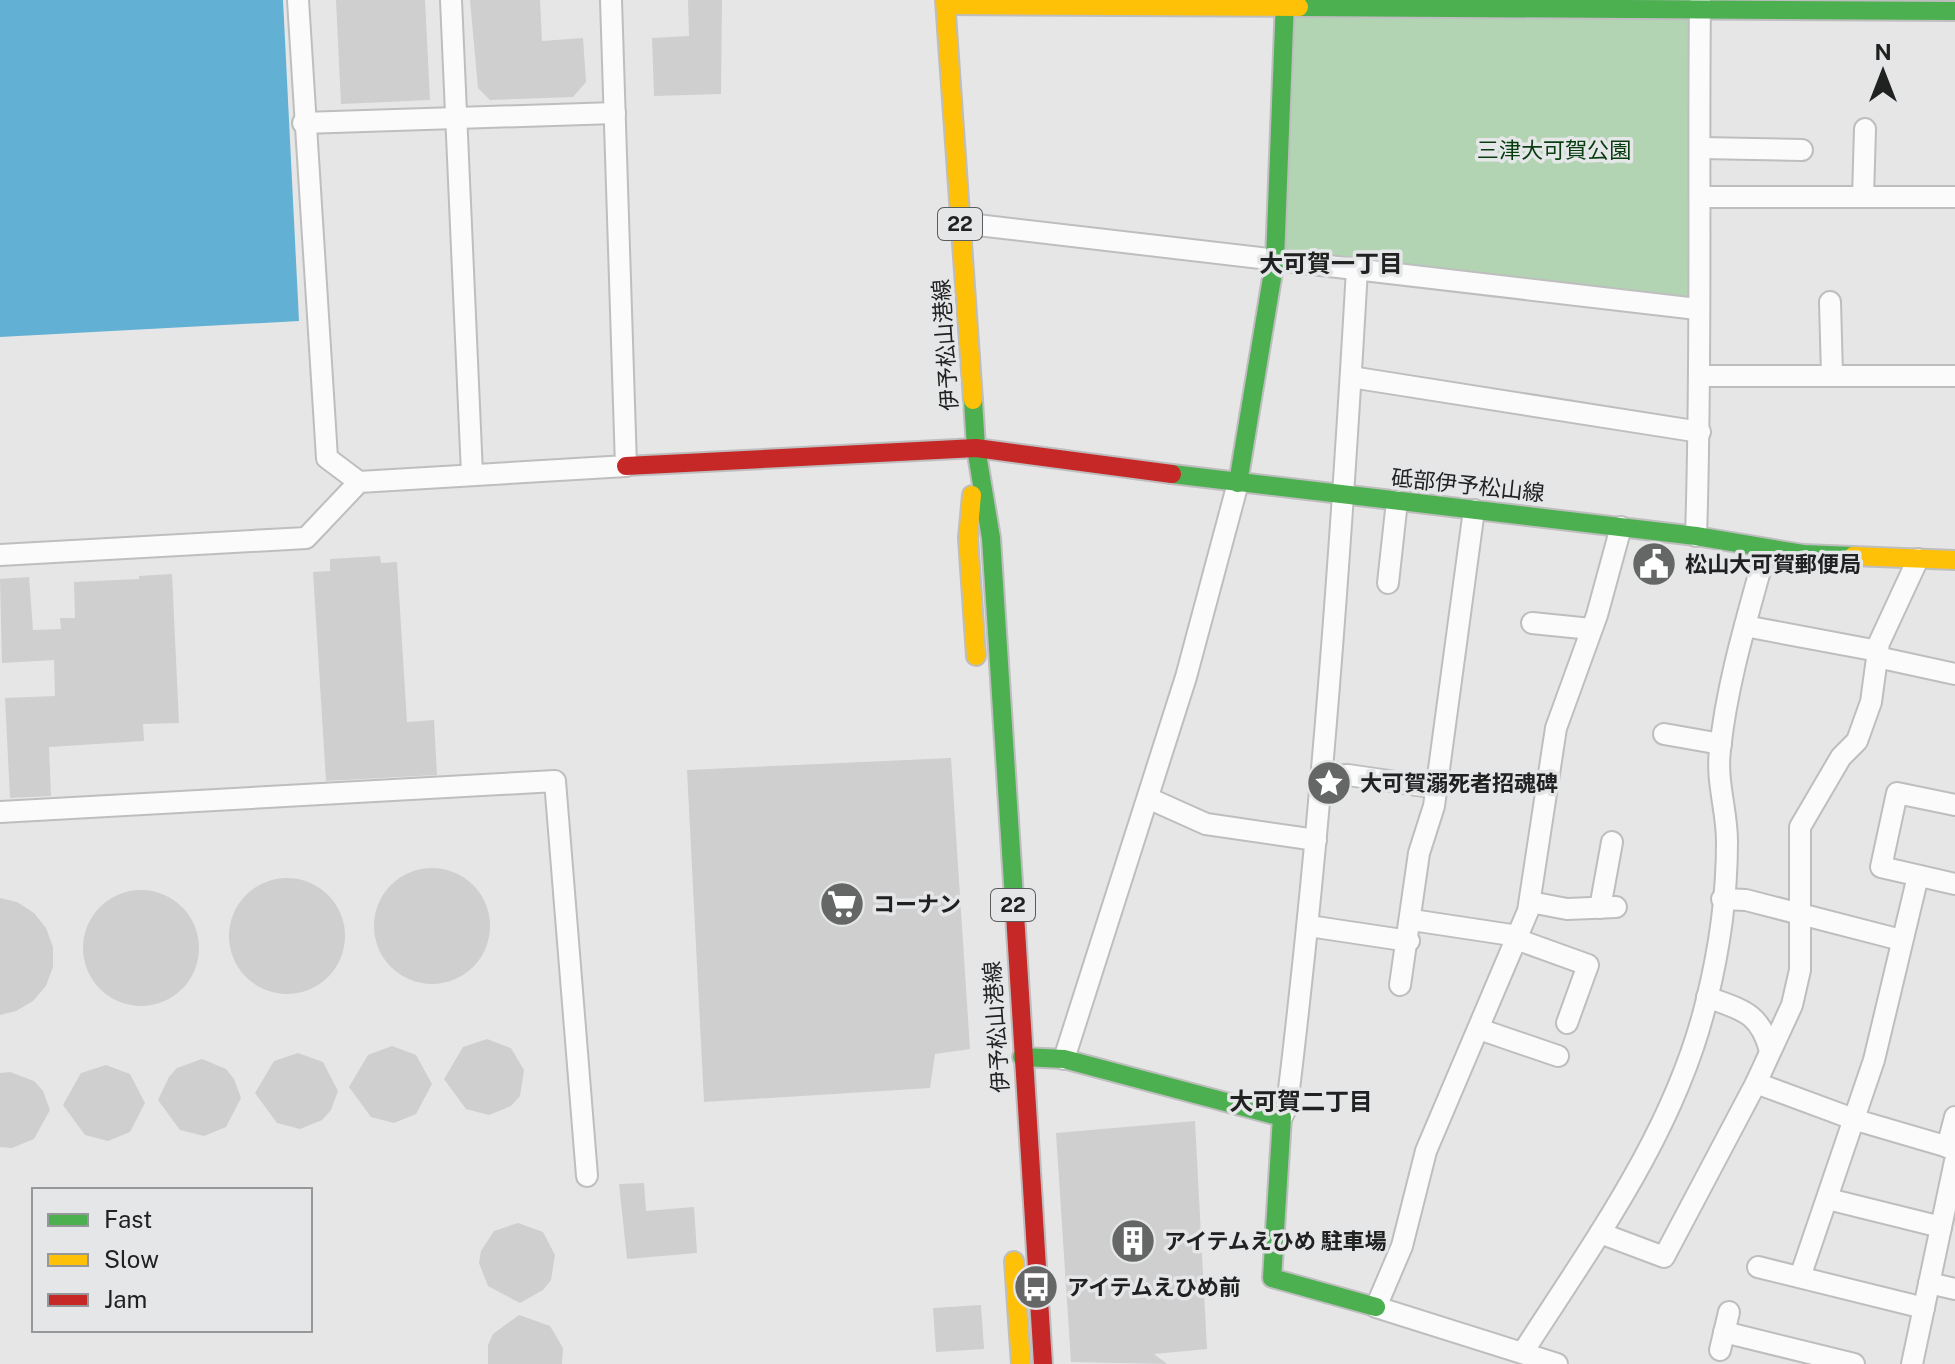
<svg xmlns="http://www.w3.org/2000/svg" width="1955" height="1364" viewBox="0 0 1955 1364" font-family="'Public Sans','Noto Sans JP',sans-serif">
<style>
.green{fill:#b2d4b3}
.water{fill:#62b0d3}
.building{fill:#cfcfd0}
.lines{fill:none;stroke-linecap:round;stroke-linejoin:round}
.street-casing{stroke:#bebebf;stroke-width:24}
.fast-casing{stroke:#bebebf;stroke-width:22}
.slow-casing{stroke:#bebebf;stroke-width:22}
.jam-casing{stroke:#bebebf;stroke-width:22}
.street{stroke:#fbfbfb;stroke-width:20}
.fast{stroke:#4caf50;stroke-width:18}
.slow{stroke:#ffc107;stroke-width:18}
.jam{stroke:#c62828;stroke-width:18}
.labels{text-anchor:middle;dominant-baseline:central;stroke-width:7;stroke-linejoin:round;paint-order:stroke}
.shield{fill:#e5e6e8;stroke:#5b5c5d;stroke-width:2}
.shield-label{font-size:20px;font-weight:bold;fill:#202121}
.park-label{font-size:22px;fill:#073c0f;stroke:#e5e6e8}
.street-label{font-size:22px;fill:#202121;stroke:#e5e6e8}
.poi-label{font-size:22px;font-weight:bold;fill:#202121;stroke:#e5e6e8;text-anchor:start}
.neighbourhood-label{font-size:24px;font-weight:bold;fill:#202121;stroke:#e5e6e8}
</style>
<rect width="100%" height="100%" fill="#e6e6e7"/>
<polygon class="green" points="1290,12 1693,16 1692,304 1281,255"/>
<polygon class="water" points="0,0 283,0 299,321 0,337"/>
<g class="building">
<polygon points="336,0 425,0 430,100 341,104"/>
<polygon points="470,0 540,0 542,41 583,38 586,82 573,97 490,100 478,88"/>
<polygon points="688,0 722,0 721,94 654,96 652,38 689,36"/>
<polygon points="380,556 381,563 397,562 407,722 434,720 437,775 326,781 313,572 330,571 330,559"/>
<polygon points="172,574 179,723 143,724 144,741 49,747 51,796 10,798 5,698 55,696 54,660 2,663 0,579 29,577 33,630 61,629 60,618 75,618 74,582 139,579 139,576"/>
<polygon points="951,758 970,1049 935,1054 930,1088 704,1102 687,770"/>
<circle cx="432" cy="926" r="58"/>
<circle cx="287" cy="936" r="58"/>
<circle cx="141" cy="948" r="58"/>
<polygon points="0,898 17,902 34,913 46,928 53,947 53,967 46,986 33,1001 16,1011 0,1015"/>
<polygon points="487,1039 511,1048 524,1070 520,1096 511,1106 489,1115 466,1109 444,1079 463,1047"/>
<polygon points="392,1046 416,1055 432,1084 416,1114 394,1123 371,1117 349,1087 368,1055"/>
<polygon points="298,1053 323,1062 338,1091 331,1110 322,1120 300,1129 277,1123 255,1093 274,1061"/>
<polygon points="202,1059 226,1069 234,1079 241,1098 226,1127 204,1136 180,1130 158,1100 169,1077 177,1068"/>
<polygon points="106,1065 130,1074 145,1103 130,1132 108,1141 85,1135 63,1105 81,1073"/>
<polygon points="10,1072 34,1081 43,1091 50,1110 34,1139 12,1148 0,1147 0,1073"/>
<polygon points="1195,1121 1207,1349 1154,1354 1167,1364 1071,1362 1056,1133"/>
<polygon points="644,1183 646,1211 694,1207 697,1253 627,1259 619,1184"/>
<polygon points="518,1223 543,1232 555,1255 551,1280 543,1290 520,1303 488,1286 479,1263 481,1251 494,1231"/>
<polygon points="981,1305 984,1349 936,1352 933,1308"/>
<polygon points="519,1315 550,1326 563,1348 562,1364 488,1364 488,1345 493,1334"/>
</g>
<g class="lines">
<g class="street-casing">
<g id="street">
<polyline points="298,0 327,458 359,482"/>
<polyline points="451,0 472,474"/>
<polyline points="303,123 615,113"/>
<polyline points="1701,148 1802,150"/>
<polyline points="1701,197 1955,197"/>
<polyline points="1863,197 1865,129"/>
<polyline points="960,223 1697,309"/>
<polyline points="1830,302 1832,375"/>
<polyline points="1701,376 1955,376"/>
<polyline points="1351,377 1700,432"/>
<path d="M1696 536C1702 357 1698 179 1700 0"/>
<polyline points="0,555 306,538 359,482 626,466 611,0"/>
<polyline points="1918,559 1879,643 1871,702 1857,741 1841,757 1800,827 1800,970 1792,1005 1756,1083 1856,1120 1955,1149"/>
<polyline points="1388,583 1397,501"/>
<polyline points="1532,623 1591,629"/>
<polyline points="1745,626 1878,651"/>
<polyline points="1877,657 1955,674"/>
<polyline points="1664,734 1721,744"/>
<polyline points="1321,776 1348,775 1437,788"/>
<polyline points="1148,798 1206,824 1316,840"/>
<polyline points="1955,805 1897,793 1881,867 1955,884"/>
<polyline points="0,812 555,781 587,1176"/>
<polyline points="1722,899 1746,900 1901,940"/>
<polyline points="1530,902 1567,909 1616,907"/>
<polyline points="1600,908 1612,842"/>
<polyline points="1412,920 1518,936"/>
<polyline points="1309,926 1409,941"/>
<polyline points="1516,939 1588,965 1567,1023"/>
<polyline points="1400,985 1419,853 1434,806 1474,510"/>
<path d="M1707 997C1742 1010 1760 1012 1770 1051"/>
<polyline points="1479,1029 1558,1056"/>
<polyline points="1064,1059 1186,677 1238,483"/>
<path d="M1282 1117 1287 1106C1321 828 1341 549 1357 269"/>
<polyline points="1947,1147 1955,1117"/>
<polyline points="1828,1199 1941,1227"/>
<polyline points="1600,1233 1664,1257 1756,1083"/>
<polyline points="1758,1267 1924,1308"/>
<polyline points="1800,1277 1874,1060 1918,876"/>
<polyline points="1929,1283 1955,1289"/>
<polyline points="1724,1332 1854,1364"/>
<polyline points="1720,1350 1729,1312"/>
<path d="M1523 1352C1593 1243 1675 1131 1706 1003 1719 952 1727 894 1727 841 1727 811 1716 781 1720 750 1727 682 1748 615 1766 549"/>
<polyline points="1557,1364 1376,1307 1402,1246 1426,1151 1528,911 1556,728 1597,615 1621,527"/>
<polyline points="1912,1364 1955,1161"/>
</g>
</g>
<g class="fast-casing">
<g id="fast">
<polyline points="1299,7 1955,11"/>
<polyline points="973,400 976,448 991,538 1015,914"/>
<polyline points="1172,474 1696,536 1803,554 1853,556"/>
<polyline points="1238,483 1275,260 1285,0"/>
<polyline points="1022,1057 1064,1059 1282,1117 1272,1278 1376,1307"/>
</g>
</g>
<g class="slow-casing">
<g id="slow">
<polyline points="945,0 973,400"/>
<polyline points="946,5 1299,7"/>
<polyline points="972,495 968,538 976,656"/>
<polyline points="1853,556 1955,560"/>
<polyline points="1014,1261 1021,1364"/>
</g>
</g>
<g class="jam-casing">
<g id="jam">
<polyline points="626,466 976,448 1172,474"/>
<polyline points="1015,914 1043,1364"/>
</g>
</g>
<use href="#street" class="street"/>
<use href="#fast" class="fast"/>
<use href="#slow" class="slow"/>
<use href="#jam" class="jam"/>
</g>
<defs>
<g id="civic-disc" transform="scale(2.3)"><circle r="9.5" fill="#656666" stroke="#e5e6e8"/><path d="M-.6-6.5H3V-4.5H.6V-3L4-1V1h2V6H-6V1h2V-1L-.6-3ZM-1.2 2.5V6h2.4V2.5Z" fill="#fff"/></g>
<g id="sight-disc" transform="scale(2.3)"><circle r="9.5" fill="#656666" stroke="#e5e6e8"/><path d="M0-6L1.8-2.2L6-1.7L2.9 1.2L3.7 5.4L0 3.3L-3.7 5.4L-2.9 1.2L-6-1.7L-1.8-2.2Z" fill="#fff"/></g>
<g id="supermarket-disc" transform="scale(2.3)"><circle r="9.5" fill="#656666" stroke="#e5e6e8"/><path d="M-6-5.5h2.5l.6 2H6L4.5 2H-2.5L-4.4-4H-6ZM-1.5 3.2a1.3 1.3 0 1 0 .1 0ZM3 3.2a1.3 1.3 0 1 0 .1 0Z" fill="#fff"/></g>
<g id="building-disc" transform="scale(2.3)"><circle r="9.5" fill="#656666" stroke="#e5e6e8"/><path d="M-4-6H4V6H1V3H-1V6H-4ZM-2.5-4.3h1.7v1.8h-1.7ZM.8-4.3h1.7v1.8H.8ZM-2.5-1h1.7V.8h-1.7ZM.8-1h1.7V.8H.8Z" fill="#fff"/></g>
<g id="bus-disc" transform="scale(2.3)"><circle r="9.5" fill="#656666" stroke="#e5e6e8"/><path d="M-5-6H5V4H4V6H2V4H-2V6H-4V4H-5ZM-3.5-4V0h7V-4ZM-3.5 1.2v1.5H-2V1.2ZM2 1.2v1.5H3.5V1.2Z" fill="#fff"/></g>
</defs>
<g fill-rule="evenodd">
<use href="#civic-disc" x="1654" y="564"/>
<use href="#sight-disc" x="1329" y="783"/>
<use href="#supermarket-disc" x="842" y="904"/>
<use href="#building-disc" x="1133" y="1241"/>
<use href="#bus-disc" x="1036" y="1287"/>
</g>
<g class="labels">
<g class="shield">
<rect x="938" y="208" width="44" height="32" rx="6"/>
<rect x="991" y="889" width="44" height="32" rx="6"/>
</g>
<g class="shield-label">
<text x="960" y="224">22</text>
<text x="1013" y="905">22</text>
</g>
<g class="park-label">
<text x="1554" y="150">三津大可賀公園</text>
</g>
<g class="street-label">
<text transform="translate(945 345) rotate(-94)">伊予松山港線</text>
<text transform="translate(1468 485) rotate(6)">砥部伊予松山線</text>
<text transform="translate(996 1027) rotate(-94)">伊予松山港線</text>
</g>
<g class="poi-label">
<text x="1685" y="564">松山大可賀郵便局</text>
<text x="1360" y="783">大可賀溺死者招魂碑</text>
<text x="873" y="904">コーナン</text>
<text x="1164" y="1241">アイテムえひめ 駐車場</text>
<text x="1067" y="1287">アイテムえひめ前</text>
</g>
<g class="neighbourhood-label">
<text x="1331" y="263">大可賀一丁目</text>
<text x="1301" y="1101">大可賀二丁目</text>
</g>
</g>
<rect x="32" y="1188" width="280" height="144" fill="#e5e6e8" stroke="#969798" stroke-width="2"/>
<rect x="48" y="1214" width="40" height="12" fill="#4caf50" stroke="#969798" stroke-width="2"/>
<text x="104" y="1228" font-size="24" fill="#202121">Fast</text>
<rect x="48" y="1254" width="40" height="12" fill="#ffc107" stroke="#969798" stroke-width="2"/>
<text x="104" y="1268" font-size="24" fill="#202121">Slow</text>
<rect x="48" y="1294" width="40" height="12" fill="#c62828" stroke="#969798" stroke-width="2"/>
<text x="104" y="1308" font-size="24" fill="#202121">Jam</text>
<g transform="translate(1883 72)" stroke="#e5e6e8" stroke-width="6" paint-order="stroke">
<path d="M0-6L14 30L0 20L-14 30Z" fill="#202121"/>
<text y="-12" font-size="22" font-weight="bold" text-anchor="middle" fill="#202121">N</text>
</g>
</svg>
